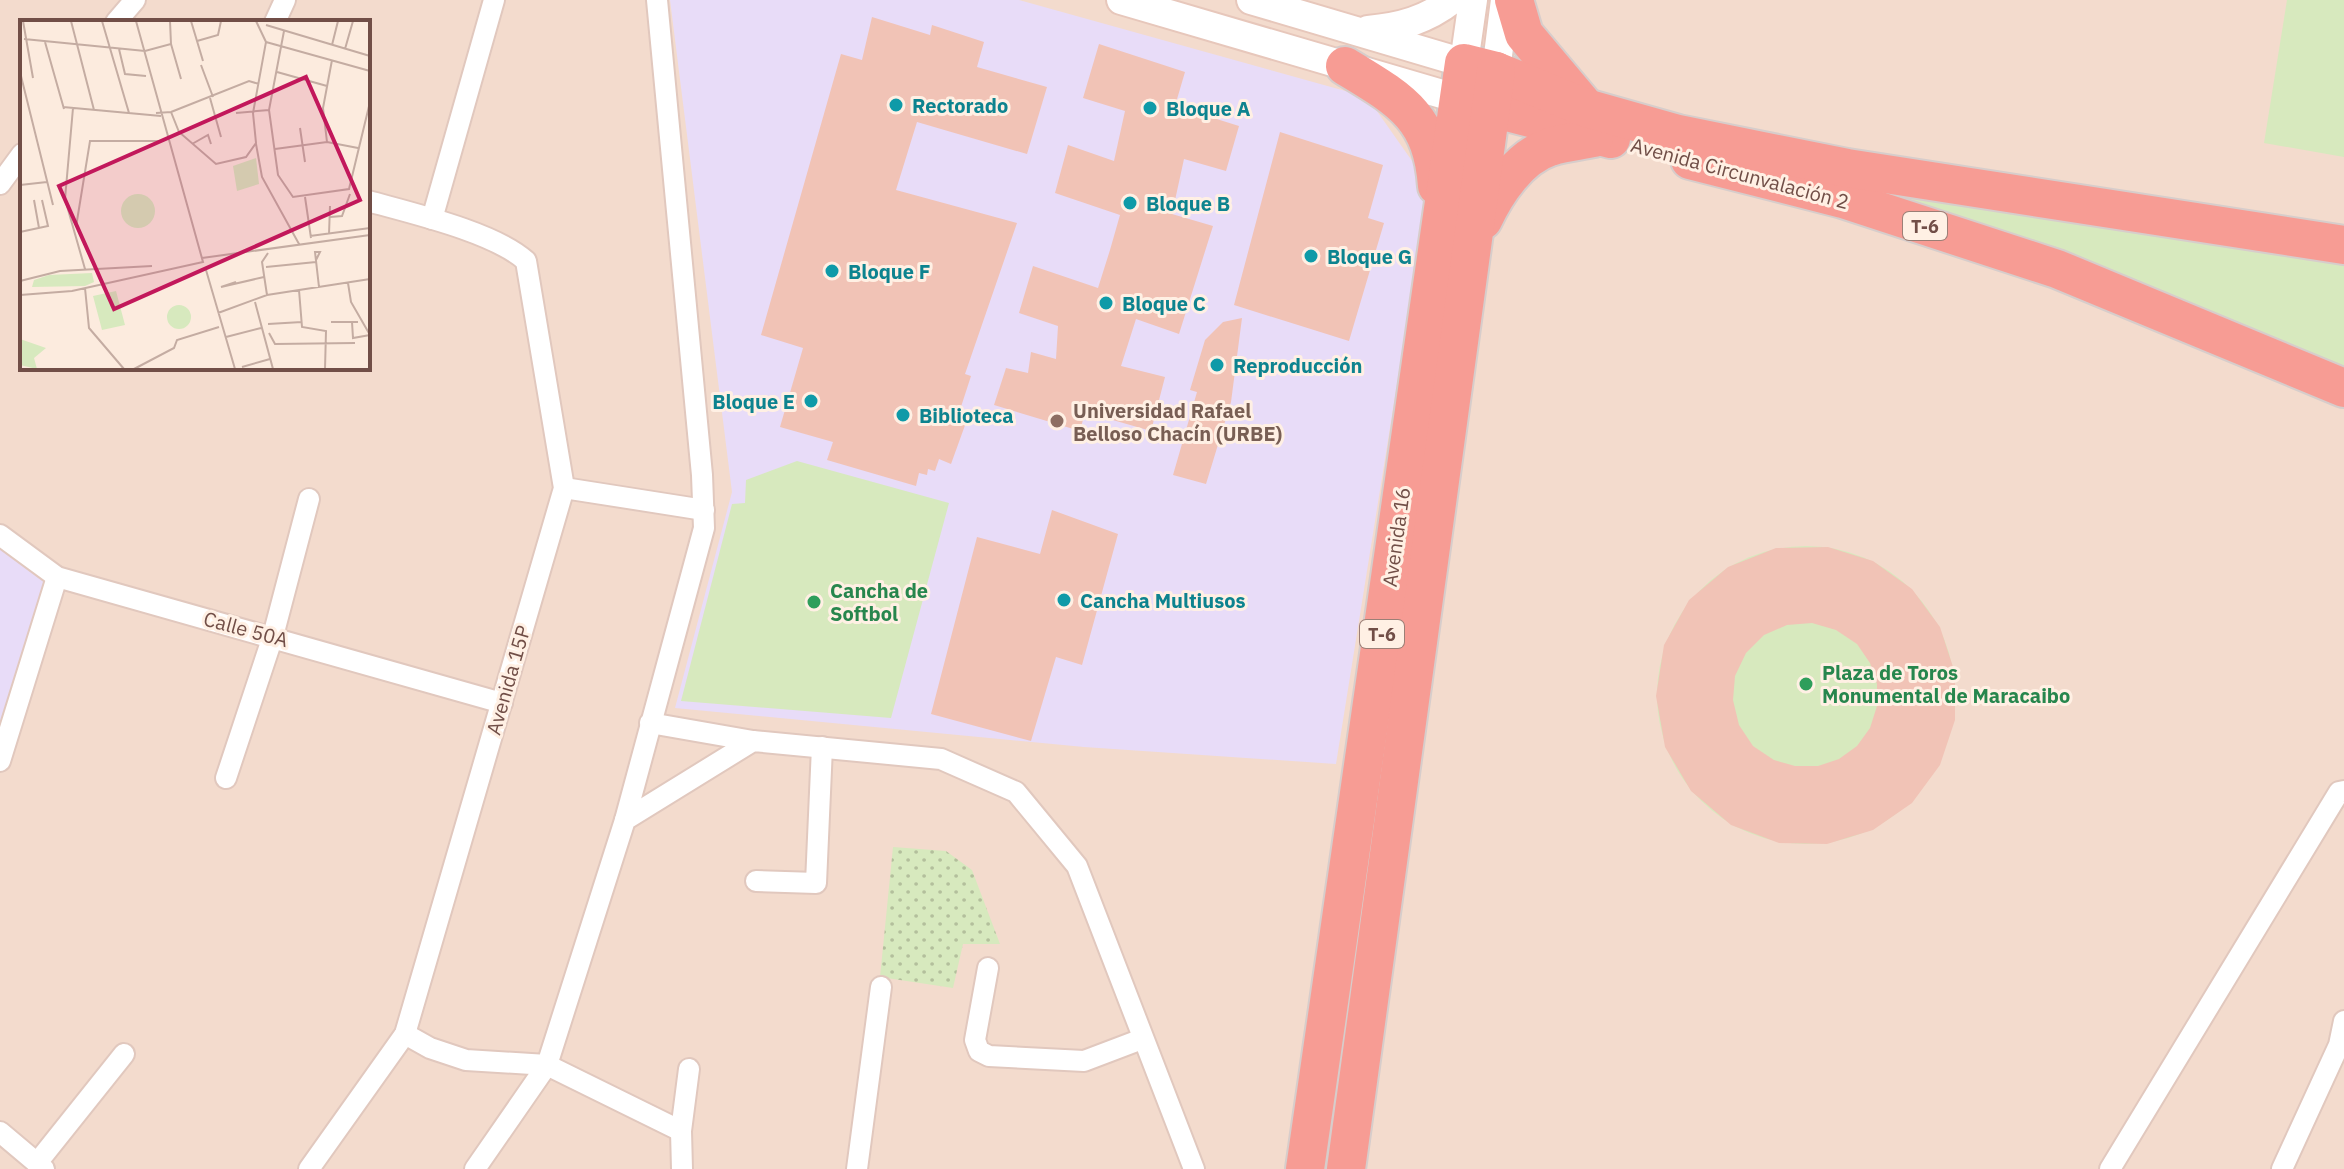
<svg xmlns="http://www.w3.org/2000/svg" width="2344" height="1169" viewBox="0 0 2344 1169" font-family="'IBM Plex Sans',sans-serif">
<style>
.residential{fill:#f3dbcd;fill-rule:evenodd}
.education{fill:#e8dcf8}
.green{fill:#d7e9be}
.park{fill:url(#park-dots)}
.building{fill:#f1c3b6;fill-rule:evenodd}
.lines{fill:none;stroke-linecap:round;stroke-linejoin:round}
.street-casing{stroke:#e1c8be;stroke-width:24}
.secondary-casing{stroke:#e7c7bb;stroke-width:32}
.highway-casing{stroke:#d7cdcb;stroke-width:42}
.street{stroke:#fff;stroke-width:20}
.secondary{stroke:#fff;stroke-width:28}
.highway{stroke:#f79c94;stroke-width:38}
.culture-dot{fill:#0f9aa8;stroke:#fff0e4;stroke-width:3}
.education-dot{fill:#8d6e63;stroke:#fff0e4;stroke-width:3}
.leisure-dot{fill:#2e9e5b;stroke:#fff0e4;stroke-width:3}
.labels{text-anchor:middle;dominant-baseline:central;stroke-width:6;stroke-linejoin:round;paint-order:stroke}
.shield{fill:#fff0e4;stroke:#9c7f76;stroke-width:2}
.shield-label{font-size:18px;font-weight:bold;fill:#714e47}
.culture-label{font-size:20px;font-weight:bold;fill:#0d838f;stroke:#fff0e4;text-anchor:start}
.street-label{font-size:20px;fill:#714e47;stroke:#fff0e4}
.education-label{font-size:20px;font-weight:bold;fill:#785e54;stroke:#fff0e4;text-anchor:start}
.leisure-label{font-size:20px;font-weight:bold;fill:#27864d;stroke:#fff0e4;text-anchor:start}
.inset-road{fill:none;stroke:#c4aca2;stroke-width:2}
.view{fill:#c2185b;fill-opacity:0.15;stroke:#c2185b;stroke-width:4}
.inset-edge{fill:none;stroke:#714e47;stroke-width:4}
</style>
<defs>
<pattern id="park-dots" width="8" height="8" patternUnits="userSpaceOnUse" patternTransform="scale(2)"><rect width="8" height="8" fill="#d7e9be"/><path d="M2 2h.1M6 6h.1" fill="none" stroke="#b3bf9c" stroke-width="1.8" stroke-linecap="round"/></pattern>
</defs>
<rect width="100%" height="100%" fill="#fcebde"/>
<path class="residential" d="M0 0H2344V1169H0ZM22 22H368V368H22Z"/>
<g class="education">
<polygon points="670,0 1019,0 1367,97 1429,185 1336,764 1084,747 675,708 732,492"/>
<polygon points="0,535 57,577 0,761"/>
</g>
<g class="green">
<polygon points="2287,0 2344,0 2344,157 2264,143"/>
<polygon points="1856,186 2344,255 2344,374"/>
<polygon points="797,461 949,503 891,718 681,701 732,504 745,503 746,480"/>
<circle cx="1806" cy="695" r="149"/>
</g>
<polygon class="park" points="893,847 946,851 972,870 1000,944 963,944 953,988 880,977"/>
<g class="building">
<polygon points="872,17 930,35 932,25 984,42 977,67 1047,87 1027,154 917,122 896,190 1017,223 965,374 971,376 959,413 968,417 951,464 939,459 935,471 928,469 927,475 919,473 916,486 827,460 833,442 780,427 803,348 761,335 841,54 862,60"/>
<polygon points="1099,44 1185,72 1175,106 1239,126 1226,171 1184,159 1172,214 1213,226 1179,334 1136,319 1121,366 1165,377 1151,431 1085,412 1080,431 994,405 1006,368 1028,373 1031,352 1056,359 1058,326 1019,313 1033,266 1098,288 1110,250 1120,215 1055,193 1068,145 1114,161 1125,111 1083,98"/>
<polygon points="1280,132 1383,165 1368,218 1384,223 1349,341 1234,305"/>
<polygon points="1242,318 1231,402 1206,484 1173,475 1197,392 1190,390 1205,340 1223,322"/>
<polygon points="1052,510 1118,534 1082,665 1056,657 1031,741 931,714 977,537 1040,554"/>
<path d="M1828 547 1873 561 1912 589 1940 627 1955 673V720L1940 765 1912 803 1873 830 1827 844 1779 843 1731 825 1691 791 1665 747 1656 696 1664 645 1689 600 1728 567 1776 548ZM1812 623 1836 630 1857 644 1870 663 1877 684V706L1870 728 1857 746 1839 759 1818 766H1795L1774 760 1753 746 1739 725 1733 700 1735 676 1746 653 1764 635 1787 625Z"/>
</g>
<g class="lines">
<g class="street-casing">
<g id="street">
<polyline points="116,22 135,0"/>
<polyline points="275,22 285,0"/>
<polyline points="0,184 22,154"/>
<polyline points="432,219 494,0"/>
<polyline points="564,488 704,510"/>
<polyline points="0,535 57,577 502,703"/>
<polyline points="650,723 753,741"/>
<polyline points="0,761 57,577"/>
<polyline points="226,778 273,636 309,499"/>
<polyline points="625,820 704,528 702,475 657,0"/>
<polyline points="756,881 816,883 822,747"/>
<polyline points="988,968 975,1040 979,1051 989,1056 1084,1061 1142,1039"/>
<polyline points="405,1034 430,1048 466,1060 547,1065 681,1131"/>
<polyline points="0,1132 44,1169"/>
<polyline points="37,1163 124,1054"/>
<path d="M309 1169 405 1034 564 488 526 261C494 232 411 213 368 201"/>
<polyline points="475,1169 547,1065 625,820 753,741 941,759 1016,792 1077,866 1194,1169"/>
<polyline points="682,1169 681,1131 689,1069"/>
<polyline points="857,1169 881,987"/>
<polyline points="2110,1169 2339,792 2344,791"/>
<polyline points="2282,1169 2339,1045 2344,1021"/>
</g>
</g>
<g class="secondary-casing">
<g id="secondary">
<polyline points="1121,0 1459,99"/>
<polyline points="1251,0 1464,63 1473,0"/>
<path d="M1368 30C1401 27 1426 20 1452 0"/>
<polyline points="1496,71 1505,0"/>
</g>
</g>
<g class="highway-casing">
<g id="highway">
<polyline points="1514,0 1524,34 1582,103"/>
<path d="M1345 66C1401 100 1432 116 1437 186"/>
<polyline points="1469,102 1611,139"/>
<polyline points="1690,160 1843,199 2057,269 2344,388"/>
<path d="M1483 220C1496 192 1519 157 1550 147 1564 142 1580 141 1594 138"/>
<polyline points="1305,1169 1464,63 1496,71 1586,108 1678,134 1847,168 2344,245"/>
<polyline points="1346,1169 1496,71"/>
</g>
</g>
<use href="#street" class="street"/>
<use href="#secondary" class="secondary"/>
<use href="#highway" class="highway"/>
</g>
<g class="culture-dot">
<circle cx="896" cy="105" r="8"/>
<circle cx="1150" cy="108" r="8"/>
<circle cx="1130" cy="203" r="8"/>
<circle cx="1311" cy="256" r="8"/>
<circle cx="832" cy="271" r="8"/>
<circle cx="1106" cy="303" r="8"/>
<circle cx="1217" cy="365" r="8"/>
<circle cx="811" cy="401" r="8"/>
<circle cx="903" cy="415" r="8"/>
<circle cx="1064" cy="600" r="8"/>
</g>
<circle class="education-dot" cx="1057" cy="421" r="8"/>
<g class="leisure-dot">
<circle cx="814" cy="602" r="8"/>
<circle cx="1806" cy="684" r="8"/>
</g>
<g class="labels">
<g class="shield">
<rect x="1903" y="212" width="44" height="28" rx="6"/>
<rect x="1360" y="620" width="44" height="28" rx="6"/>
</g>
<g class="shield-label">
<text x="1925" y="226">T-6</text>
<text x="1382" y="634">T-6</text>
</g>
<g class="culture-label">
<text x="912" y="105">Rectorado</text>
<text x="1166" y="108">Bloque A</text>
<text x="1146" y="203">Bloque B</text>
<text x="1327" y="256">Bloque G</text>
<text x="848" y="271">Bloque F</text>
<text x="1122" y="303">Bloque C</text>
<text x="1233" y="365">Reproducción</text>
<text x="795" y="401" text-anchor="end">Bloque E</text>
<text x="919" y="415">Biblioteca</text>
<text x="1080" y="600">Cancha Multiusos</text>
</g>
<g class="street-label">
<text transform="translate(1740 173) rotate(15)">Avenida Circunvalación 2</text>
<text transform="translate(1396 537) rotate(-82)">Avenida 16</text>
<text transform="translate(246 629) rotate(15)">Calle 50A</text>
<text transform="translate(508 680) rotate(-74)">Avenida 15P</text>
</g>
<g class="education-label">
<text x="1073" y="410">Universidad Rafael<tspan x="1073" dy="23">Belloso Chacín (URBE)</tspan></text>
</g>
<g class="leisure-label">
<text x="830" y="590">Cancha de<tspan x="830" dy="23">Softbol</tspan></text>
<text x="1822" y="672">Plaza de Toros<tspan x="1822" dy="23">Monumental de Maracaibo</tspan></text>
</g>
</g>
<g transform="translate(20 20)">
<rect width="350" height="350" fill="#fcebde"/>
<path d="M236 138 239 164 217 171 213 146ZM101 191a17 17 0 1 1 34 0a17 17 0 1 1-34 0ZM72 253 74 262 65 266 12 267 14 260 29 255ZM96 271 105 305 82 310 73 276ZM147 297a12 12 0 1 1 24 0a12 12 0 1 1-24 0ZM0 319 26 328 14 338 17 349 0 345Z" fill="#d7e9be"/>
<path class="inset-road" d="M3 1 13 58M51 1 74 90M82 1 109 93M171 1 183 41M246 5 350 36M264 11 249 90 258 155 273 177 329 169 350 82M4 19 125 31 151 24 150 1M177 21 198 15 201 1M25 22 44 89M246 22 350 51M151 24 161 59M312 25 318 1M99 29 105 54 126 56M325 29 333 1M181 45 193 77M0 52 33 185M257 52 307 66M190 78 201 117M43 87 141 96M53 88 45 179 65 249M151 92 229 61 239 64M136 93 151 92 159 112 196 144 226 137 236 123 233 93 246 22 236 1M216 93 249 90M280 108 285 142M307 122 303 88 312 40M172 124 188 115 191 124M236 124 242 157 279 224M255 129 307 122 338 128M0 165 27 162M285 177 291 218M14 180 19 208M310 197 322 196 330 174M56 207 70 121H144M0 212 28 206 22 180M309 214 310 186M290 216 350 208M182 238 350 215M296 240 300 232H295L299 267M246 247 296 242M186 250 215 349M0 261 40 251 132 246M216 262 201 267 244 257M328 263 331 282 350 315M65 268 69 308 104 349M279 270 282 307 306 311 305 349M0 275 52 271 183 242 116 1M247 275 242 242 248 233M235 282 253 349H259M198 293 247 275 350 259M311 302H338M332 302 333 318 350 315M248 304 282 302M249 313 255 324 335 323M206 317 241 308M222 347 250 339M114 349 154 328 157 320 199 307"/>
<path class="view" d="M286 57 340 180 94 289 39 166Z"/>
<rect width="350" height="350" class="inset-edge"/>
</g>
</svg>
